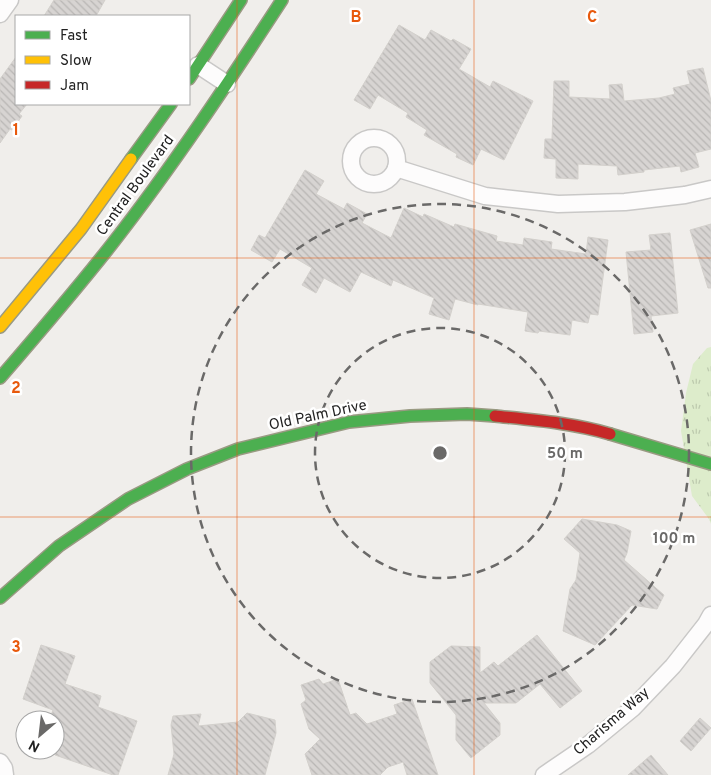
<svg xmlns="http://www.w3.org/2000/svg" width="711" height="775" viewBox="0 0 711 775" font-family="Overpass,sans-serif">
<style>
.grass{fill:url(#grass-tufts)}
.building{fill:url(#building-back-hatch);stroke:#d3d0cc}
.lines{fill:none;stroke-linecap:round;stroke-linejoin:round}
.street-casing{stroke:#c9c8c7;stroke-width:19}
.fast-casing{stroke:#999a82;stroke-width:14}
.slow-casing{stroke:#999a82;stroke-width:14}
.jam-casing{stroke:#999a82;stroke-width:14}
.street{stroke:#fdfcfc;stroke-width:16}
.fast{stroke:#4caf50;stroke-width:11}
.slow{stroke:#ffc107;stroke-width:11}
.jam{stroke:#c62828;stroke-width:11}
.grid{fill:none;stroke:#e8590c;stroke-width:1;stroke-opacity:0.55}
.ring{fill:none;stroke:#6a6968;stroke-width:2.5;stroke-dasharray:9 6}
.labels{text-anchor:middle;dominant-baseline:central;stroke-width:5;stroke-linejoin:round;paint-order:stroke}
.street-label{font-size:15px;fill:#222;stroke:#fff}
.grid-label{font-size:16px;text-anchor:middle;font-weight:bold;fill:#e8590c;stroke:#fff;stroke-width:5;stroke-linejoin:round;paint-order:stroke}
.centre{fill:#6a6968;stroke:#fff;stroke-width:2.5}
.ring-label{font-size:15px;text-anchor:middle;font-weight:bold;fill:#6a6968;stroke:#fff;stroke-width:5;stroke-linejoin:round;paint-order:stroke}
</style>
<defs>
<pattern id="grass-tufts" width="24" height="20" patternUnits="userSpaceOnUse" patternTransform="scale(1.25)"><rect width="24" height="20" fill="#ddeccb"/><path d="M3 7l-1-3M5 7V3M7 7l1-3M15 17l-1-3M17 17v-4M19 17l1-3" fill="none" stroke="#bdcaae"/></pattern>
<pattern id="building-back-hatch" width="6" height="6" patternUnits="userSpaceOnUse" patternTransform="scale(1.25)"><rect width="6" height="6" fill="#d7d4d2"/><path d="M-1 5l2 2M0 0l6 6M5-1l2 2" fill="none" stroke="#b8b6b4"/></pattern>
</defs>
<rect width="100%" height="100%" fill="#f0eeeb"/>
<polygon class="grass" points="711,347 711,524 709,519 692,496 681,431 686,393 693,364 707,348"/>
<g class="building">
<polygon points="54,0 105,0 96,16 44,16"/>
<polygon points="399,25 425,40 431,30 451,41 453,39 471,49 459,69 490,87 493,81 533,101 504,160 481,149 473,165 456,157 457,154 424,135 427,130 406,117 408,113 378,95 370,109 354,100"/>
<polygon points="16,57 16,104 27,104 19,114 22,116 12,130 10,129 0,143 0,79"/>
<polygon points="703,68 711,101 711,149 695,153 699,167 681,172 680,166 644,170 644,172 618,175 617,166 578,164 578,179 556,178 556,159 544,158 545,139 552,139 554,81 569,81 569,97 610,99 609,85 622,84 624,101 659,98 675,94 673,88 690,84 687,71"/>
<polygon points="305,170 324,181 316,194 344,209 347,203 367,214 362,223 391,238 404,208 423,217 424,214 454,227 455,224 497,236 496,241 523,245 524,238 552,242 551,249 586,254 588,237 608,240 598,315 590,314 588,323 572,320 570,335 539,331 538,333 525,331 528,312 478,304 478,305 455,299 449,320 429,314 434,298 393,280 391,286 361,272 350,292 324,278 316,293 302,285 312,268 280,249 272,262 251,250 259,235 265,238"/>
<polygon points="711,224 711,288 708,288 690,230"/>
<polygon points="670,233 678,313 651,316 653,332 634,334 626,252 651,250 649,235"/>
<polygon points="582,519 617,525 631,531 627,553 624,560 664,595 657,609 632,605 595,645 563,631 570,589 576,580 580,553 564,539"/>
<polygon points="537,635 582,691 560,708 540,684 516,703 484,703 500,723 500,735 471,758 456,740 456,715 430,683 430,662 451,646 480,647 480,673 494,662 498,666"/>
<polygon points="41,645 75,656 65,684 101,696 98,707 137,721 118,775 113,775 55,755 55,720 50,718 53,710 23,699"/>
<polygon points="319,679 323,684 338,679 350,715 356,713 367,724 397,714 394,705 412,699 438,775 407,775 403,762 388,767 380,775 312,775 305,754 320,739 309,729 301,704 306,700 301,685"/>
<polygon points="247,713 275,720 276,733 265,775 168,775 174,754 171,725 173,716 201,714 198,726 238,722"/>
<polygon points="700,718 711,728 691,751 680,741"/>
<polygon points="651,755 668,775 628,775"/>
</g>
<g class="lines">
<g class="street-casing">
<g id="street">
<polyline points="0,14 10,0"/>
<polyline points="198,65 227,84"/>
<circle cx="374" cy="161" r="23"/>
<polyline points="396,168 485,196 558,204 625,202 685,195 711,189"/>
<polyline points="0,762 4,768 5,775"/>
<polyline points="544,775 588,745 633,708 673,666 706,624 711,615"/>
</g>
</g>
<g class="fast-casing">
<g id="fast">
<polyline points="189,79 241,0"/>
<polyline points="131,159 171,104"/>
<path d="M0 378C38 334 76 290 112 244 173 166 228 83 282 0"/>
<polyline points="610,434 711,464"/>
<polyline points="0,598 59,546 128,499 187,469 238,449 349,422 410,416 467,414 495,416"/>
</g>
</g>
<g class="slow-casing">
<polyline id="slow" points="0,327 81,229 131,159"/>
</g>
<g class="jam-casing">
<path id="jam" d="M495 416C534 420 573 423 610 434"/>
</g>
<use href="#street" class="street"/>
<use href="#fast" class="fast"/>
<use href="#slow" class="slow"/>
<use href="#jam" class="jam"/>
</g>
<path class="grid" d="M237 0V775M474 0V775M0 258H711M0 517H711"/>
<g class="ring">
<circle cx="440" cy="453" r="125"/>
<circle cx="440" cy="453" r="249"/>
</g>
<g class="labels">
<g class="street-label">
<text transform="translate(136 186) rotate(-54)">Central Boulevard</text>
<text transform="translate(318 416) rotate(-12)">Old Palm Drive</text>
<text transform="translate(612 722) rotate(-41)">Charisma Way</text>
</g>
</g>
<g class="grid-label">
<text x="356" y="22">B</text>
<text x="592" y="22">C</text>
<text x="16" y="135">1</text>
<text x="16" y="393">2</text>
<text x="16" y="652">3</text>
</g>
<circle cx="440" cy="453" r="8" class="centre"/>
<g class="ring-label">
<text x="565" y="458">50 m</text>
<text x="674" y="543">100 m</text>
</g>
<rect x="15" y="15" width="175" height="90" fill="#ffffff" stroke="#a7a7a7"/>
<rect x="25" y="31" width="25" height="8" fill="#4caf50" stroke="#a7a7a7"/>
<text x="60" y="40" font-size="15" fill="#222222">Fast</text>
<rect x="25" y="56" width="25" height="8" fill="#ffc107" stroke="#a7a7a7"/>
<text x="60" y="65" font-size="15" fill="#222222">Slow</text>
<rect x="25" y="81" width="25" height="8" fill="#c62828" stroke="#a7a7a7"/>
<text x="60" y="90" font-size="15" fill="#222222">Jam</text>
<g transform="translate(40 735) rotate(208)"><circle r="24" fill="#ffffff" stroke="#a7a7a7"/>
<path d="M0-4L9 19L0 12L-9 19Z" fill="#6a6968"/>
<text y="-8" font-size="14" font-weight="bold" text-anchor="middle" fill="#222222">N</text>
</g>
</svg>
